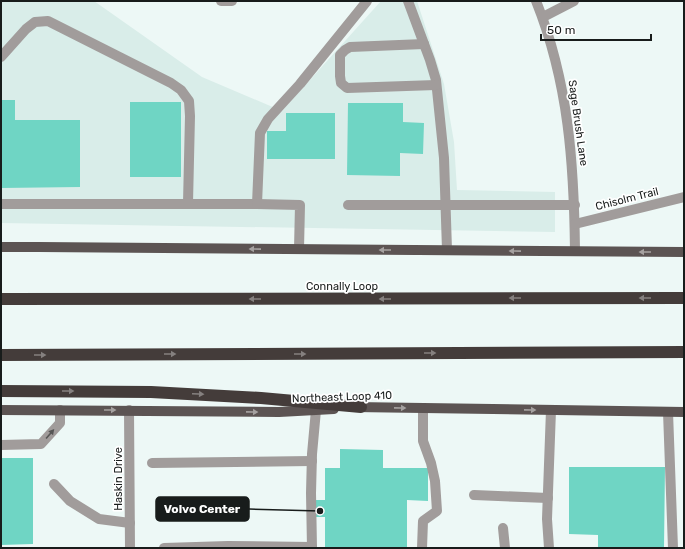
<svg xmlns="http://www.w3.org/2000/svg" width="685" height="549" viewBox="0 0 685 549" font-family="Rubik,sans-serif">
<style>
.built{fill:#d9ede9}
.building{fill:#6fd5c4}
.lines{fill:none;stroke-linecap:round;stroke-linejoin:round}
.minor{stroke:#a19c9b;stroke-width:10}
.major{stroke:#5c5453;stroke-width:10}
.highway{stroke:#443c3a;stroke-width:12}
.oneway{fill:#a5a1a0}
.oneway2{fill:#85807f}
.oneway3{fill:#565655}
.labels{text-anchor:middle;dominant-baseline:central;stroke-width:3.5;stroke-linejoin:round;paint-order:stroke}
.street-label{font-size:11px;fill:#181c1b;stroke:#fff}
.leader{fill:none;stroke:#181c1b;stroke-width:1.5}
.callout-dot{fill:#181c1b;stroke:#fff;stroke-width:1.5}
.callout{fill:#181c1b;stroke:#181c1b;stroke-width:1.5}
.callout-label{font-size:12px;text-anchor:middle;font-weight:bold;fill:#fff}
</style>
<rect width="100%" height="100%" fill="#edf8f6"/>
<polygon class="built" points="1,1 94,1 202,77 282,111 381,1 417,1 444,84 454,142 457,190 555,192 555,232 1,223"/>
<g class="building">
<polygon points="1,100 15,100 15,120 80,120 80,187 1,188"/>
<rect x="130" y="102" width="51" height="75"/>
<polygon points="348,103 403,103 403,122 424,123 423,154 400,153 400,176 347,175"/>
<polygon points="286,113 335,113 335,159 267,159 267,131 286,131"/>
<polygon points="340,449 383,450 383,468 428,468 428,501 407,500 407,548 325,548 325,517 314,517 314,500 325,500 325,468 340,468"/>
<polygon points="1,458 33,458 33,544 1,545"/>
<polygon points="569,467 665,467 664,548 598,548 598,535 569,534"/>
</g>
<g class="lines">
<g class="minor">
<polyline points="221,1 232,1"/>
<polyline points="408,1 430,60 436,80 444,158 447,250"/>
<path d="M536 1C569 83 574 165 575 251"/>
<polyline points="543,17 574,1"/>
<polyline points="424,44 350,47 345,50 340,55 340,76 341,83 347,88 436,85"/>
<polyline points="1,57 26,29 35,22 48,21 171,83 181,90 189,101 190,116 188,203"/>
<polyline points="1,204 257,204 260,133 268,119 300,84 367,1"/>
<polyline points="257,204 300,205 299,249"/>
<polyline points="348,205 575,205"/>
<polyline points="575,224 684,197"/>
<polyline points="129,410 130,548"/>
<polyline points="668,412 673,548"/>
<polyline points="1,445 41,444 60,423 60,410"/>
<polyline points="152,463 312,461"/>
<polyline points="54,484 70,501 99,519 130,523"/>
<polyline points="474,495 548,498"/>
<polyline points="503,528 505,548"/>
<polyline points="164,548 228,546 312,547"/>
<polyline points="312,548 311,493 312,454 316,410"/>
<polyline points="422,548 423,521 437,511 435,481 431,463 423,441 423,408"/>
<polyline points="549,548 547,519 551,410"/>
</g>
<g class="major">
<polyline points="1,247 39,247 684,252"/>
<polyline points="354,407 684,412"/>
<polyline points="1,410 279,412 334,409"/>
</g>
<g class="highway">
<polyline points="1,299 684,298"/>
<polyline points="1,355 684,352"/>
<polyline points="1,391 151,392 261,398 361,407"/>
</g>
</g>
<defs><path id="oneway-solid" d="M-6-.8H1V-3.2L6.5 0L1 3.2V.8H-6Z"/></defs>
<g class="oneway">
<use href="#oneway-solid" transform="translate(255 249) rotate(-179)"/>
<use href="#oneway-solid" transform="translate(385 250) rotate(-180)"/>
<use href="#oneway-solid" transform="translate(515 251) rotate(-179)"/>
<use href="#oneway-solid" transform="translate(645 252) rotate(-180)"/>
<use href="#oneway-solid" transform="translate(400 408) rotate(1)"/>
<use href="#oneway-solid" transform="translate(110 410)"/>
<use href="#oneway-solid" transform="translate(530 410) rotate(1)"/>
<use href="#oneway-solid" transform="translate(252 412) rotate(1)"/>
</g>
<g class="oneway2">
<use href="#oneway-solid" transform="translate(515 298) rotate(180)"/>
<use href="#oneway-solid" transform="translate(645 298) rotate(180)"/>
<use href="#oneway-solid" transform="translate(255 299) rotate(180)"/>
<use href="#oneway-solid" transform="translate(385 299) rotate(180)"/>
<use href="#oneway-solid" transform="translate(430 353)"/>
<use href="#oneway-solid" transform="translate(170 354)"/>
<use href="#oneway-solid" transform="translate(300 354)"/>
<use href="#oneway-solid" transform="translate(40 355)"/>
<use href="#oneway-solid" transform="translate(68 391)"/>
<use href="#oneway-solid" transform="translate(198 394) rotate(3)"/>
</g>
<use class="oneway3" href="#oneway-solid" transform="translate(50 434) rotate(-49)"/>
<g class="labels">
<g class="street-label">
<text transform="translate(578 123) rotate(82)">Sage Brush Lane</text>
<text transform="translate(627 199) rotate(-14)">Chisolm Trail</text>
<text x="342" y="286">Connally Loop</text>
<text transform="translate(342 397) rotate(-2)">Northeast Loop 410</text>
<text transform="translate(118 479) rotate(-90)">Haskin Drive</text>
</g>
</g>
<path class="leader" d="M320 511L249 509"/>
<circle class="callout-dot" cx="320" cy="511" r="4"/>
<rect class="callout" x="156" y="497" width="93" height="24" rx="4"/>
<g class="callout-label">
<text x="202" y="513">Volvo Center</text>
</g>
<rect width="685" height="549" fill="none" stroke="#181c1b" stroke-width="4"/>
<path d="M541 34v6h110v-6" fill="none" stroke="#181c1b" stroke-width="2"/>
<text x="547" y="34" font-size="12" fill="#181c1b" stroke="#ffffff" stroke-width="3" paint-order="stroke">50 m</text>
</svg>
